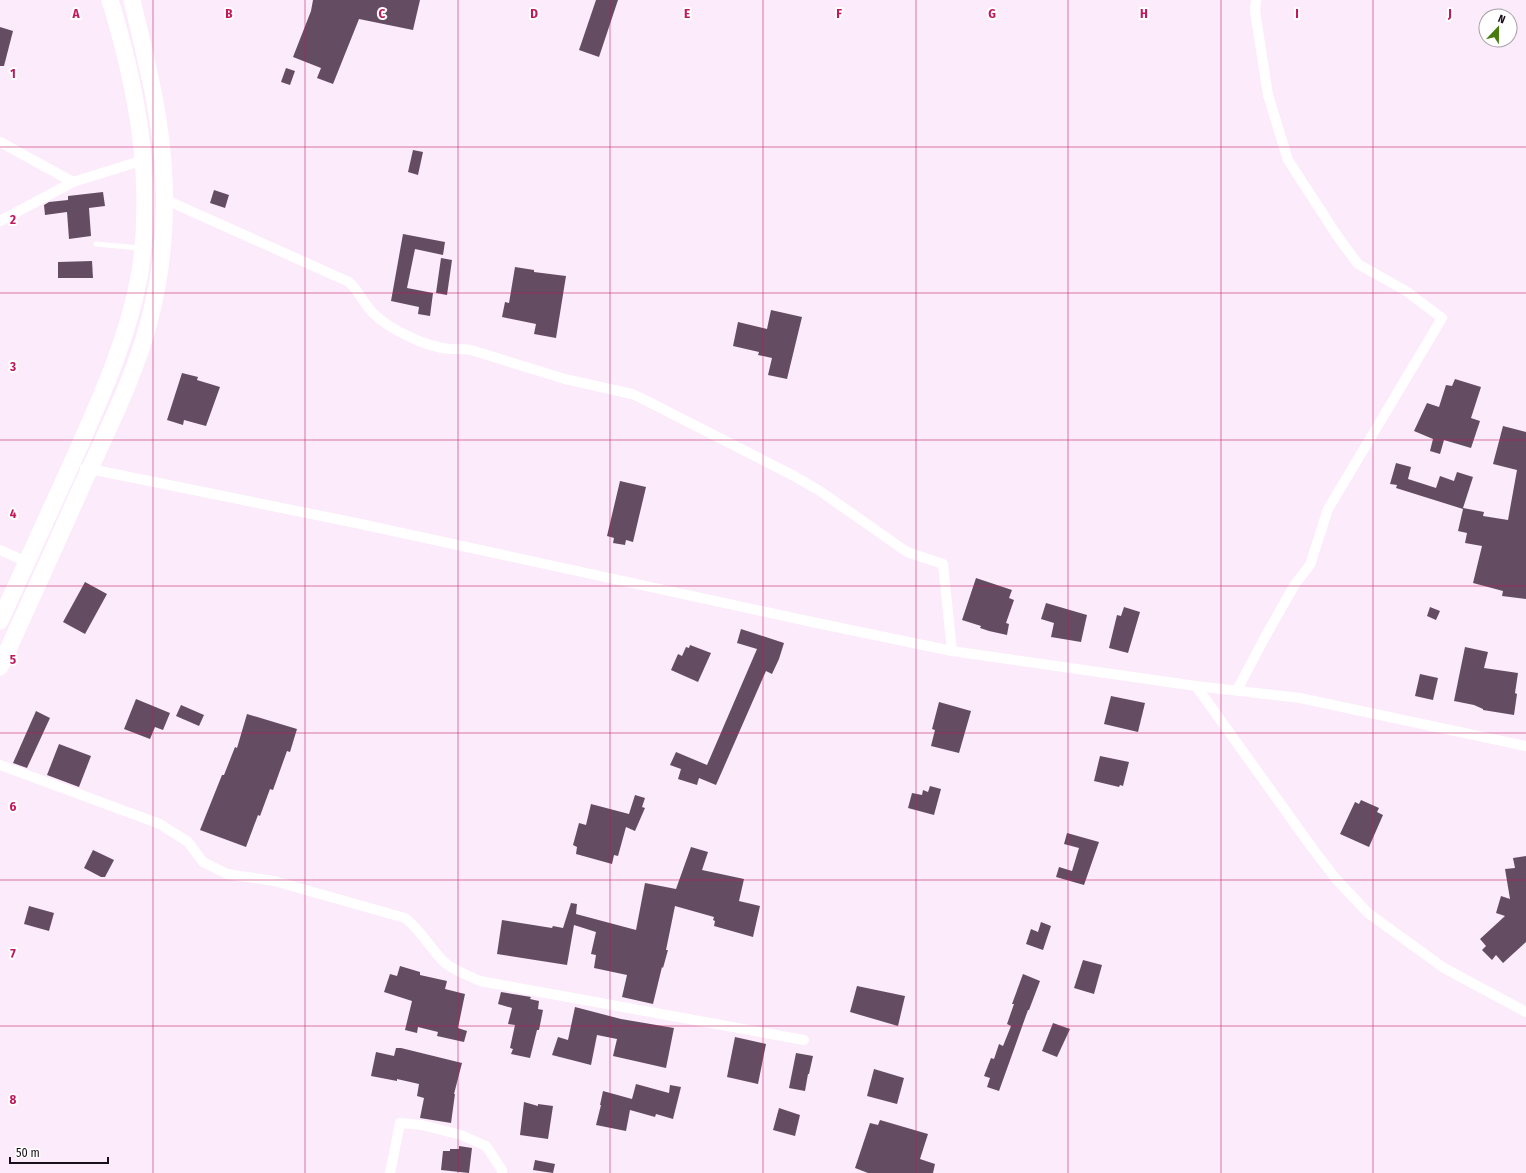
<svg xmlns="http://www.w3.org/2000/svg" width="1526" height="1173" viewBox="0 0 1526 1173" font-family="'Fira Sans Condensed',sans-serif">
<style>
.building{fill:#644d63}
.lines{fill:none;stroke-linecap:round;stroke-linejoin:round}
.service{stroke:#fff;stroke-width:5}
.minor{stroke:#fff;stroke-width:10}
.trunk{stroke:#fff;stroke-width:17}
.grid{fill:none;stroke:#c2185b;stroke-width:1;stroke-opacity:0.55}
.grid-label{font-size:13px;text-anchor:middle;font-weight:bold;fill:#c2185b;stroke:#fff;stroke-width:4;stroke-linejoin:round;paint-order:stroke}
</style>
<rect width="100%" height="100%" fill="#fcebfb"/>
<g class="building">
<polygon points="313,0 420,0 413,30 359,19 333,84 317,78 321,68 293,57 311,11"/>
<polygon points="596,0 618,0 599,57 579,50"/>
<polygon points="0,27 13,31 4,66 0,66"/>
<polygon points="286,68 295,71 290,85 281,82"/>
<polygon points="413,150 423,152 418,175 408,172"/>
<polygon points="214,190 229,195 225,208 210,203"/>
<polygon points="103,192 105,206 89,208 91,236 69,239 67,212 45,215 44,205 49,202 68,200 68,196"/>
<polygon points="403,234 445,242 443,255 415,249 407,288 433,293 430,316 418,314 419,307 391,301"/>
<polygon points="441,258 452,260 447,295 436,293"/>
<polygon points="92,261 93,278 58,278 58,262"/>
<polygon points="515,267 534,270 534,272 566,276 556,338 534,334 536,324 502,317 505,302 509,303"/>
<polygon points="771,310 802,317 787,379 768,375 772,358 758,355 759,352 733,346 738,322 767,329"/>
<polygon points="182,373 198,377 197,380 220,387 206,426 184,420 183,425 167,420"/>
<polygon points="1455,379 1481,387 1471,418 1480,421 1471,448 1444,440 1440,454 1430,451 1433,439 1414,431 1427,403 1439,407 1446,385 1452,386"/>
<polygon points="1503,426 1526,432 1526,599 1502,596 1503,591 1473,583 1482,546 1465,543 1467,533 1458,531 1463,509 1396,488 1397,485 1390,484 1396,463 1411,467 1408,479 1436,488 1440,476 1454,481 1457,472 1473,477 1463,508 1484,512 1483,516 1508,520 1517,470 1493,464"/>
<polygon points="620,481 646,487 633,542 626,540 625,545 613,543 614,538 607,536"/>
<polygon points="976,578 1012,590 1009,598 1014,600 1006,623 1009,624 1007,635 989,631 980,628 981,626 962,620"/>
<polygon points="85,582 107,594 85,634 63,622"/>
<polygon points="1046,603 1087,615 1081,642 1051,637 1054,623 1041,619"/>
<polygon points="1124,607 1140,612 1128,653 1109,648 1117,615 1121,616"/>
<polygon points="1430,607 1440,611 1436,620 1427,616"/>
<polygon points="741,629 784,643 779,659 772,674 766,671 716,785 699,778 697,785 678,779 681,769 670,765 676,752 707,765 757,649 737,643"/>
<polygon points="690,645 711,653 698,682 671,670 678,654 682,656 686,647 689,648"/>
<polygon points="1465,647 1488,652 1484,668 1518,673 1515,693 1517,694 1514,715 1483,710 1483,709 1474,705 1454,701"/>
<polygon points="1420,674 1438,678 1433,700 1415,696"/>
<polygon points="1111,696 1145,703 1138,732 1104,724"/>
<polygon points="136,699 170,713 163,730 155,727 150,739 124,729"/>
<polygon points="939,702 971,711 959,753 931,746 935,730 932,729"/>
<polygon points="181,705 204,715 199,726 176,716"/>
<polygon points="36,711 50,718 27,768 13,763"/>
<polygon points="247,714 297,729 290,752 287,751 273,790 270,789 260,816 258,815 246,847 200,830 222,775 224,775 235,747 237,748"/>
<polygon points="59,744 91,756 79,787 47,775"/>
<polygon points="1100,756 1129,762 1123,786 1120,785 1119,787 1094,781"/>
<polygon points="930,786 941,789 934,815 908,808 912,793 922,795 923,790 928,792"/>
<polygon points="635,795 645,798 642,807 645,808 635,831 626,827 618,856 614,855 612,864 576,854 577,847 573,845 579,823 586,825 591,804 629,814"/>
<polygon points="1361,800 1379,808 1377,812 1383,815 1369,847 1340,834 1355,802 1359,804"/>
<polygon points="1067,833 1099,842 1084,885 1056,877 1059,867 1072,871 1079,848 1064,844"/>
<polygon points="691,847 708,852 702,870 744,879 739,901 760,906 753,937 714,926 715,921 713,920 714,917 675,906 666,950 668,950 663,968 662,967 653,1004 622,997 627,975 594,968 596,955 591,954 596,932 574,925 567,965 497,954 502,920 552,928 553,926 563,928 571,903 577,904 576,914 636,930 645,883 676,889"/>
<polygon points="93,850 114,860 105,877 101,877 84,868"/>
<polygon points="1526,856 1526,942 1503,963 1496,955 1492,960 1482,950 1486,946 1480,939 1505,916 1496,913 1501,896 1510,899 1505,869 1515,868 1513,858"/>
<polygon points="29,906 54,913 49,931 24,924"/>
<polygon points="1041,922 1051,926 1043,950 1026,944 1031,929 1038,932"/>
<polygon points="1083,960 1102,965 1094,994 1074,988"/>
<polygon points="400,966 420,972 420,975 447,981 445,989 465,994 458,1028 467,1031 464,1042 437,1036 438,1032 418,1027 417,1033 405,1030 412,1001 384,992 390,974 397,976"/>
<polygon points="1023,974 1040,981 1029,1010 1028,1010 999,1091 987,1087 990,1078 984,1076 991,1058 994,1059 999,1044 1003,1046 1011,1026 1007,1024 1014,1004 1012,1004"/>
<polygon points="857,986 905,996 898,1026 850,1012"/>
<polygon points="501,992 531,997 530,999 539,1001 538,1009 543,1010 539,1030 537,1030 530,1058 511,1054 513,1049 510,1048 515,1025 508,1024 512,1008 498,1004"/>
<polygon points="575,1007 621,1019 674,1028 666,1068 613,1056 617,1039 597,1035 591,1065 552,1055 558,1037 568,1040"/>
<polygon points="1053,1023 1070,1029 1057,1057 1042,1051"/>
<polygon points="735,1037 766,1044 758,1084 727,1077"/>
<polygon points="396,1048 401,1048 462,1063 454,1094 455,1094 451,1123 420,1118 424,1098 417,1096 419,1084 397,1079 397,1081 371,1076 376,1052 394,1056"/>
<polygon points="796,1053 813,1056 809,1074 808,1074 805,1091 789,1088"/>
<polygon points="874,1069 904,1078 897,1104 867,1096"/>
<polygon points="636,1084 669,1093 670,1085 681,1087 673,1119 656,1114 655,1117 630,1110 626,1131 596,1125 601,1105 600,1105 603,1091 632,1099"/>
<polygon points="524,1102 538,1106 538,1104 553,1106 548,1139 520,1135"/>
<polygon points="779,1108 800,1115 795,1136 773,1130"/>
<polygon points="880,1120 928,1134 920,1159 935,1164 933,1173 868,1173 855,1168 870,1123 878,1125"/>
<polygon points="459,1146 472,1148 469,1173 441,1170 443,1151 450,1151 450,1149 459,1149"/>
<polygon points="535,1160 555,1164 553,1173 533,1170"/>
</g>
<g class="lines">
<polyline class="service" points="96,244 139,248"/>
<g class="minor">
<polyline points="0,142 73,182"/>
<path d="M164 199 349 282C359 291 364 304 373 313 390 330 426 347 450 349 457 349 464 349 471 350L565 379 632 394 641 398 794 476 820 491 907 552 943 564 952 651"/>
<polyline points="0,221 73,182 144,160"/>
<polyline points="85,468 356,523 812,622 952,651 1196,686 1300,698 1526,746"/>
<polyline points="0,550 27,562"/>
<polyline points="1196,686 1313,849 1336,879 1368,913 1444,968 1526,1012"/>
<polyline points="1237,690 1265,637 1295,584 1310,565 1328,509 1442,318 1406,291 1358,264 1338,237 1288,160 1268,95 1255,11 1256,0"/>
<path d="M0 765 160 824 188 842 203 862 227 874 274 881 405 918C421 930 430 948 444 962 454 971 468 975 480 981L804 1040"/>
<polyline points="390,1173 400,1123 422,1125 461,1135 486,1146 502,1170 502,1173"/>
</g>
<g class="trunk">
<path d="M0 621C25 565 51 510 76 454 102 395 129 336 140 272 154 180 137 88 110 0"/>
<path d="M0 667C27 608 54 549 80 490 106 433 138 371 152 310 162 268 166 223 164 180 162 119 146 60 132 0"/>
</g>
</g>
<path class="grid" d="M153 0V1173M305 0V1173M458 0V1173M610 0V1173M763 0V1173M916 0V1173M1068 0V1173M1221 0V1173M1373 0V1173M0 147H1526M0 293H1526M0 440H1526M0 586H1526M0 733H1526M0 880H1526M0 1026H1526"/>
<g class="grid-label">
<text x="76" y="18">A</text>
<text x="229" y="18">B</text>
<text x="382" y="18">C</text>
<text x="534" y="18">D</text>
<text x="687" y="18">E</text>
<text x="839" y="18">F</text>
<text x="992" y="18">G</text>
<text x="1144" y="18">H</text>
<text x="1297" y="18">I</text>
<text x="1450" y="18">J</text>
<text x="13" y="78">1</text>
<text x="13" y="224">2</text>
<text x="13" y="371">3</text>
<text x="13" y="518">4</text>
<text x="13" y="664">5</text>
<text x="13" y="811">6</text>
<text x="13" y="958">7</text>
<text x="13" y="1104">8</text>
</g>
<g transform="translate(1498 28) rotate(22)"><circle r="19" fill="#ffffff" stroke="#a39fa3"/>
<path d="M0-3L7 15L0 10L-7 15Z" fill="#487c0e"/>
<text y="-6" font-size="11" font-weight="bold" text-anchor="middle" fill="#190f18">N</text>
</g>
<path d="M10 1157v6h98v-6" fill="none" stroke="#190f18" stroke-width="2"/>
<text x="16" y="1157" font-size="12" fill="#190f18" stroke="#ffffff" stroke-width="3" paint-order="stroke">50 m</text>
</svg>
